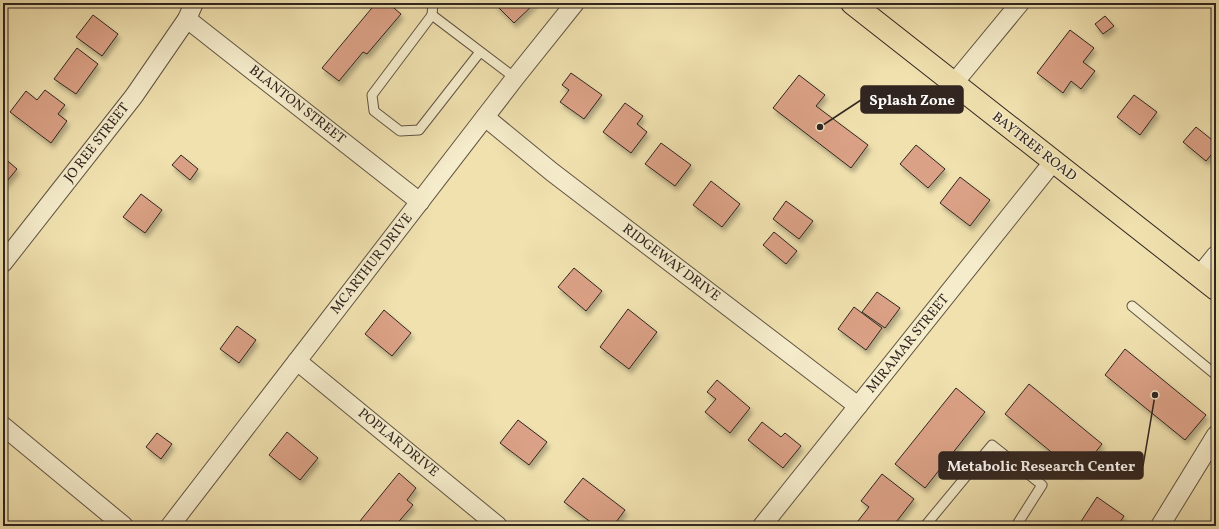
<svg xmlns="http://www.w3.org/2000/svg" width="1219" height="529" viewBox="0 0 1219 529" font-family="Vollkorn,serif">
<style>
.building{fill:#dba186;stroke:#312520;filter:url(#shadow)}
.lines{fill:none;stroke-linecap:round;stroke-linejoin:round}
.service-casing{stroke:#615444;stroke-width:11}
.minor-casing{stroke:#615444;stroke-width:20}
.primary-casing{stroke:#312520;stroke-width:24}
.service{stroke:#f5eccb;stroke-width:9}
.minor{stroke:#f5eccb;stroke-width:18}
.primary{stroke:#f0e1af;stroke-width:22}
.labels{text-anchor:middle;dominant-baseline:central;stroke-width:3;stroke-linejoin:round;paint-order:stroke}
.street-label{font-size:14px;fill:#312520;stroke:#f5eccb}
.leader{fill:none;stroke:#312520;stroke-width:1.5}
.callout-dot{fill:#312520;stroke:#f5eccb;stroke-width:1.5}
.callout{fill:#312520;stroke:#312520;stroke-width:1.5}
.callout-label{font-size:15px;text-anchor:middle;font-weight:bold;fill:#fff}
</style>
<defs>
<filter id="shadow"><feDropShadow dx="2.5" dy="4.5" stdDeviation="2" flood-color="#0004"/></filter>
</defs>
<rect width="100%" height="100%" fill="#f0e1af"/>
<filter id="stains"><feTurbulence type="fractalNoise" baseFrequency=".005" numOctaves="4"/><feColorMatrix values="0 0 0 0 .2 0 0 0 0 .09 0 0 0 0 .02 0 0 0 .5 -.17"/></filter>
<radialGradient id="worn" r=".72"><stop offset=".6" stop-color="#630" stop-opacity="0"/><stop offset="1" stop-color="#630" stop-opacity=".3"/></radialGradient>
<g class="building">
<polygon points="376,3 388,3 401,14 367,54 363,52 339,81 322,68"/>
<polygon points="494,3 535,3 514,23"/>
<polygon points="93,15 118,34 102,56 76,37"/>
<polygon points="1105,16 1114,26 1103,34 1095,24"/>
<polygon points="1070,30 1094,48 1083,62 1095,71 1081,89 1071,81 1063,93 1037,73"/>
<polygon points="77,48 98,64 76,94 54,79"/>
<polygon points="571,73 602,95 584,119 560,102 569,90 562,85"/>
<polygon points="799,75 825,95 816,106 868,145 851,168 773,108"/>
<polygon points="45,90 65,105 58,114 67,121 51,143 10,112 26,91 37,100"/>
<polygon points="1134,95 1157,112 1140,135 1117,117"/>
<polygon points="625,103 643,116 637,124 647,132 631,153 603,132"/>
<polygon points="1196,127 1216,143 1216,149 1206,161 1183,142"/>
<polygon points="661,143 691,165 675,186 645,164"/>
<polygon points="916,145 945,169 928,188 900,164"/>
<polygon points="181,155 198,169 190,180 172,165"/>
<polygon points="3,157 17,169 3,186"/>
<polygon points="960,177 990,200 970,226 940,203"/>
<polygon points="711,181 740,204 722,227 693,205"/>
<polygon points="141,194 162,210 145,233 123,217"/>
<polygon points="786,201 813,221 799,239 773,219"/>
<polygon points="774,232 797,251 786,264 763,245"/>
<polygon points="574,268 602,291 586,311 558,287"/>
<polygon points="877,292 900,308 885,328 862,312"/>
<polygon points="854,307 882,328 866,350 838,329"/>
<polygon points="628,309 657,332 629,369 600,347"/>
<polygon points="384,310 411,333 392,356 365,334"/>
<polygon points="237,326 256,340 239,363 220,349"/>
<polygon points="1125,349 1206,415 1185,440 1105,375"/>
<polygon points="717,380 750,408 730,433 705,412 716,399 707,392"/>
<polygon points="1029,384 1102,444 1078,474 1005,414"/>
<polygon points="956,388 985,412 925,488 895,464"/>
<polygon points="518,420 547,442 529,465 500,443"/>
<polygon points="762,422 781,437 785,433 801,446 783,468 748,440"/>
<polygon points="287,432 318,458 300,480 269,455"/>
<polygon points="157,433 172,444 161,459 146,447"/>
<polygon points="399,473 416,488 407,500 413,505 395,526 366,526 360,521"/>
<polygon points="882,474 914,499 893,526 854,526 869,507 861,501"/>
<polygon points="583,478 625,510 613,526 596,526 564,502"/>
<polygon points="1097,497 1124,516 1118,525 1119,526 1078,526"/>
</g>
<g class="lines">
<g class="service-casing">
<g id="service">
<polyline points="432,15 433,3"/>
<polyline points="480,52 419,130 400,131 374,111 372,95 432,15 515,78"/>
<polyline points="1132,306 1216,375"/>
<polyline points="925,526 992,445 1042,485 1016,526"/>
</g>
</g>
<g class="minor-casing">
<g id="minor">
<polyline points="187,19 420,202"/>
<polyline points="954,83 1020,3"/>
<polyline points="485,117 552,172 858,406"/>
<polyline points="3,263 134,96 187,19 194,3"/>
<polyline points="1199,276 1216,255"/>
<polyline points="297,361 498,526"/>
<polyline points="3,426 124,526"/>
<polyline points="170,526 515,78 575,3"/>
<polyline points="762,526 1053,162"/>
<polyline points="1160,526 1216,435"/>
</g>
</g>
<g class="primary-casing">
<polyline id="primary" points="852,3 1216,289"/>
</g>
<use href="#service" class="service"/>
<use href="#minor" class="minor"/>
<use href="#primary" class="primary"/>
</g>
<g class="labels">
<g class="street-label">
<text transform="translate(297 105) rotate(38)">BLANTON STREET</text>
<text transform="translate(97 143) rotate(-52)">JO REE STREET</text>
<text transform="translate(1034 147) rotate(38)">BAYTREE ROAD</text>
<text transform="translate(671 263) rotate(37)">RIDGEWAY DRIVE</text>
<text transform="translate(372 264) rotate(-52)">MCARTHUR DRIVE</text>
<text transform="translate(908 344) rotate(-51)">MIRAMAR STREET</text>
<text transform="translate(398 443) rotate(39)">POPLAR DRIVE</text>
</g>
</g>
<path class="leader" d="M820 127L861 100M1155 395L1143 466"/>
<g class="callout-dot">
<circle cx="820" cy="127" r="4"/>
<circle cx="1155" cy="395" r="4"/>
</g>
<g class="callout">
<rect x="861" y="86" width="102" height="27" rx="4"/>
<rect x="939" y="452" width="204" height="27" rx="4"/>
</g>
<g class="callout-label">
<text x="912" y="105">Splash Zone</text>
<text x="1041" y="471">Metabolic Research Center</text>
</g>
<rect width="1219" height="529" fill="none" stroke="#f0e1af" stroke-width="16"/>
<rect x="4" y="4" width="1211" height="521" fill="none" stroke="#312520" stroke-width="2"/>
<rect x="8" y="8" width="1203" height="513" fill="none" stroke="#312520"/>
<rect width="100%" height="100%" filter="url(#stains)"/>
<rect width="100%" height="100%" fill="url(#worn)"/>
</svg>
